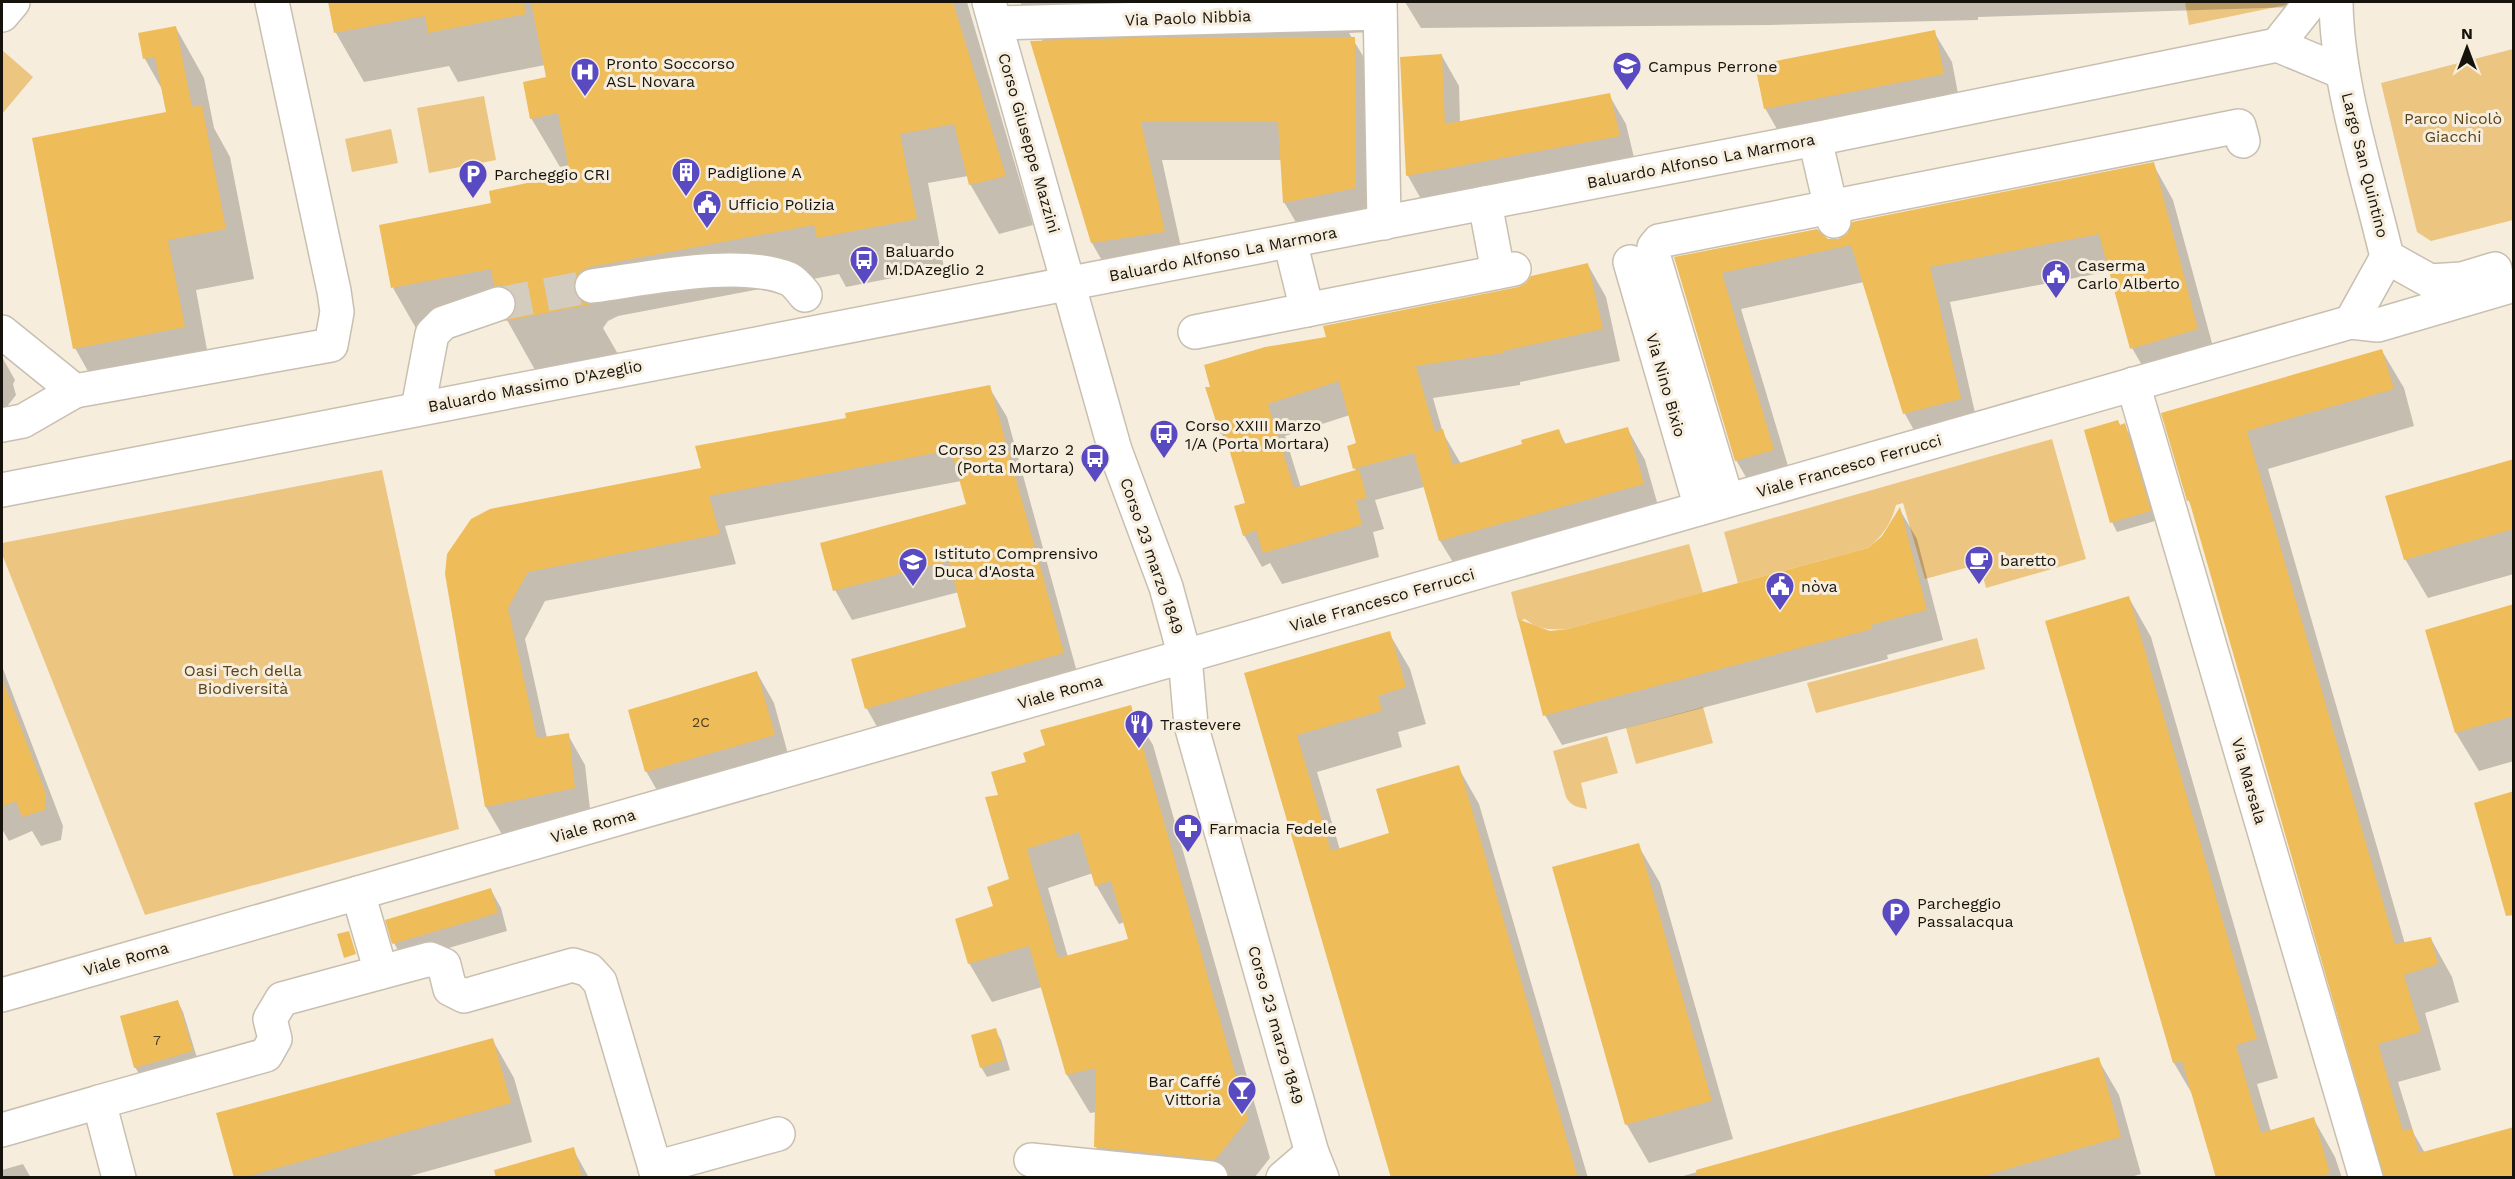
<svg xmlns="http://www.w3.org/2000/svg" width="2515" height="1179" viewBox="0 0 2515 1179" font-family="'Work Sans',sans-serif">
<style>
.green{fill:#ecc580}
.shadow{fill:#0003;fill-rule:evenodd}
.building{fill:#efbc5a;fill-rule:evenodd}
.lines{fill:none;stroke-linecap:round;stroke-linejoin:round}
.minor-tunnel{stroke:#d4ccbe;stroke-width:33;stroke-dasharray:33 16;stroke-linecap:butt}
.minor-casing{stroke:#c8bfb0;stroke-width:36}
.minor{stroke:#fff;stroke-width:33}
.labels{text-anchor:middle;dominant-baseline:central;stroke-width:6;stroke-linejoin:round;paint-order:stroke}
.number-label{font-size:14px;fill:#4c3d20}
.street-label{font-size:16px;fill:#16130d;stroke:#f6eddd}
.poi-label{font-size:16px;fill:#16130d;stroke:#f6eddd;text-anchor:start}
.park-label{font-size:16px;fill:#59441b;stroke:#f6eddd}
</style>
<rect width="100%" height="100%" fill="#f6eddd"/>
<g class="green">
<polygon points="2185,2 2291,2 2290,4 2189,25"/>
<polygon points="2513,49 2513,220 2431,241 2417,232 2381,83"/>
<polygon points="2,50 33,77 2,114"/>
<polygon points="484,96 496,160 429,173 417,108"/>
<polygon points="391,129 398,163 352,172 345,139"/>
<path d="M2052 439 2086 559 1986 588 1980 564 1925 579 1903 503 1896 505C1891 524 1883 535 1868 548L1738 583 1724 532Z"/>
<polygon points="382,470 459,829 145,915 2,554 2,543"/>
<path d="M1689 544 1703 593 1568 629C1551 630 1538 630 1525 619L1518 621 1511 592Z"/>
<polygon points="1977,638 1985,669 1816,713 1807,683"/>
<polygon points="1703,707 1713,743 1636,764 1626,728"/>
<path d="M1607 736 1618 773 1581 783 1587 809C1577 807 1571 806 1566 797L1553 751Z"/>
</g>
<g class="shadow">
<polygon points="330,2 967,2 1033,225 999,234 970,184 968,176 928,183 944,268 846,287 839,274 618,316 608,321 603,328 618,354 535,370 507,320 421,337 393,288 493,204 572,176 570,165 560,167 531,118 548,79 545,65 458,82 449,66 364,82 336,33"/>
<polygon points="1020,2 1370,2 1371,32 1349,33 1376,77 1377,226 1307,241 1284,202 1282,160 1162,160 1186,270 1114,282 1092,243 1032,42 1043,42"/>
<polygon points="1405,2 2329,2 2328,6 1978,17 1978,20 1769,25 1421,28"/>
<polygon points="176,28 204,78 214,128 230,157 254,279 196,290 212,377 103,398 75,348 168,113 163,91 145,59 140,35"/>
<polygon points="1934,32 1952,62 1960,104 1782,138 1765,108"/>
<polygon points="1442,56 1459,86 1460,123 1609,95 1626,124 1636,166 1425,206 1408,176 1401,58"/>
<polygon points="2153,164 2173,200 2218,365 2153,384 2132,348 2111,271 1950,302 1980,435 1925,450 1905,414 1864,282 1741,309 1794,486 1757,496 1736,460 1675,258 1827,240 1838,241"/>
<path d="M1588 265 1606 297 1620 361 1520 382V385L1433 398 1443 433 1461 464 1523 445 1559 431 1566 445 1627 428 1645 460 1661 516 1459 572 1440 541 1424 487 1375 500 1384 529 1373 532 1379 557 1282 584 1270 563 1262 567 1244 535 1247 504 1232 451 1221 433 1328 338 1518 289ZM1350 415 1358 444 1348 447 1356 471 1301 488 1285 436Z"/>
<polygon points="2382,351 2404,388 2414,426 2268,469 2405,944 2431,939 2452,977 2459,1002 2425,1013 2441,1070 2398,1082 2414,1134 2425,1153 2388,1178 2193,508 2188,500 2163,414"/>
<polygon points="2,357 15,380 13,384 16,395 2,413"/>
<polygon points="989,387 1007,417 1080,683 884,739 867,709 853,660 968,628 959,592 852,620 835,590 968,505 961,481 725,526 736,564 545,601 525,639 547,738 568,735 585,765 591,818 503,836 486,807 446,574 703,469 848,420"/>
<polygon points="2124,425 2130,435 2155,521 2117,532 2112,522 2120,426"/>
<polygon points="2514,461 2514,574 2428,598 2405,559"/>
<polygon points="1900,510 1917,539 1943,640 1887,655 1888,659 1562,745 1545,715 1549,632 1568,630 1869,550 1883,537"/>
<polygon points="2129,598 2151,637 2278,1078 2257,1084 2271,1132 2313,1118 2335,1157 2342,1178 2218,1178 2194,1097 2174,1063 2047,622"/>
<polygon points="2514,606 2514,761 2479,771 2456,733 2427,631"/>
<polygon points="1389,633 1410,669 1426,724 1398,732 1402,747 1317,772 1340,850 1391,834 1458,767 1479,804 1588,1178 1393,1178 1246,674"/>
<polygon points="2,666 63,826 61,840 41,846 32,831 9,841 2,829"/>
<polygon points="757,673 774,703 791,765 663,801 646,771"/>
<path d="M1130 707 1153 745 1270 1158 1254 1178H1113L1096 1147 1097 1112 1090 1113 1067 1075 1042 987 992 1002 969 963 995 907 1011 880 999 796 1047 746ZM1093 873 1096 885 1119 924 1125 922 1130 940 1068 957 1048 888Z"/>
<polygon points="1638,845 1660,883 1733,1139 1649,1163 1627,1125 1554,868"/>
<polygon points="491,890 501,908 507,931 404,961 394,943"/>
<polygon points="178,1002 183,1012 198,1061 141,1077 135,1067"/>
<polygon points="995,1030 1001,1040 1010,1070 987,1077 981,1067"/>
<polygon points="492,1039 514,1078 532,1142 403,1178 235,1178"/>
<polygon points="2098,1059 2119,1095 2141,1174 2127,1178 1676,1178"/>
<polygon points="573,1149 589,1178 524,1178"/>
<polygon points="23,1164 31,1178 2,1178 2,1170"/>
</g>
<g class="building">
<polygon points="328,2 524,2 526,14 428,33 425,16 334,33"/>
<polygon points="531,2 953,2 1006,176 969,185 954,124 900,134 917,219 817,238 814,225 589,267 580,272 574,280 573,288 578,298 585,303 592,304 505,321 512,316 516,308 516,298 510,290 502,286 494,286 491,269 391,288 379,225 491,203 489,191 570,174 558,113 530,119 523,82 546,77"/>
<polygon points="176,26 192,107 202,105 226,229 168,240 185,327 73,349 32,138 166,112 155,57 143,59 138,33"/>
<polygon points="1935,30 1944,74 1764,109 1755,65"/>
<polygon points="1168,37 1355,37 1356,188 1283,203 1278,122 1141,122 1165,232 1091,243 1030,41"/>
<polygon points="1442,54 1445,124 1610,93 1620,136 1406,176 1400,57"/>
<polygon points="2154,162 2198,329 2130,349 2099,234 1930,267 1961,399 1903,414 1851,245 1722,273 1774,450 1735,461 1674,257 1817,229 1828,239 1838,239 1847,234 1852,222"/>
<polygon points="1588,263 1603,329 1503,351 1503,353 1416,366 1435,432 1443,429 1453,465 1522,444 1521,440 1559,429 1564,444 1628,427 1644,484 1439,541 1414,453 1353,469 1347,446 1356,443 1339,381 1268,404 1294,488 1359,469 1367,498 1356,500 1362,525 1263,553 1256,530 1243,536 1234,506 1245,503 1224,432 1220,434 1205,387 1210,387 1204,365 1265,347 1326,337 1323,326 1518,287 1526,283 1531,276"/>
<polygon points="2382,349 2394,389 2247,431 2395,944 2431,937 2438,964 2404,975 2421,1032 2378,1044 2403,1131 2412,1128 2419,1153 2514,1127 2514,1178 2384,1178 2189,500 2187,501 2161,413"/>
<polygon points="990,385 1064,653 865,709 851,659 966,627 949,561 833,591 820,543 966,504 951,450 709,496 720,534 528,572 508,608 537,738 569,733 575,788 485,807 445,574 447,554 471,519 490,509 701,468 695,446 846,418 845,413"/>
<polygon points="2118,420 2120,425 2125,423 2151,511 2110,523 2084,430"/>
<polygon points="2514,459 2514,529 2404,560 2385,496"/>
<polygon points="1900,507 1927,610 1871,625 1872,629 1543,716 1518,619 1550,631 1568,629 1868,548 1882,536"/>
<polygon points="2129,596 2257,1039 2236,1045 2261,1133 2314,1117 2330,1173 2316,1178 2216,1178 2182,1061 2173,1063 2045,621"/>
<polygon points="2514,604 2514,716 2455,733 2425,630"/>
<polygon points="1390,631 1406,687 1378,696 1382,711 1297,735 1331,851 1389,833 1376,789 1459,765 1578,1178 1391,1178 1244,673"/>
<polygon points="757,671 775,735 645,772 628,710"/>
<polygon points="2,683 4,683 46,794 45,810 22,817 16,801 2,807"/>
<path d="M1131 705 1248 1119 1215 1160 1094 1147 1096 1068 1066 1075 1029 946 968 964 955 919 993 906 987 887 1009 879 985 797 998 795 991 772 1026 762 1023 753 1045 745 1040 730ZM1079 832 1095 886 1111 881 1128 939 1058 958 1027 849Z"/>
<polygon points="2514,791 2514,915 2506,916 2474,803"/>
<polygon points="1639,843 1712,1101 1625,1125 1552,867"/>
<polygon points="491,888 498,913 392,944 385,920"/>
<polygon points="349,931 356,954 344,958 337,934"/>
<polygon points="178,1000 193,1051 134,1068 120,1016"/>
<polygon points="996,1028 1005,1060 980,1068 971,1035"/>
<polygon points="493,1038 511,1103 241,1178 234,1178 216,1113"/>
<polygon points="2099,1057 2121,1137 1976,1178 1697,1178 1696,1170"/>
<polygon points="574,1147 582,1178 496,1178 494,1170"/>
</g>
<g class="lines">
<polyline class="minor-tunnel" points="498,304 592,286"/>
<g class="minor-casing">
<g id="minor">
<polyline points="989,2 1115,450 1166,587 1185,657 1191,725 1312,1153 1322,1178"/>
<polyline points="1380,2 1384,223"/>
<path d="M2336 2C2337 84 2368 176 2387 257L2351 322"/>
<polyline points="2,15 13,2"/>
<polyline points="995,23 1380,13"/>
<polyline points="2277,45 2342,72"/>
<polyline points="1815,139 1834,221"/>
<polyline points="1485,203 1498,272"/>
<polyline points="1290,241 1307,310"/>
<polyline points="2387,257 2430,281 2462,279 2495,269"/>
<polyline points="1630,262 1701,508"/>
<path d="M592 286C646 279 739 258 789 279 795 282 801 290 805 295"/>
<polyline points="2,332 75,391 331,345 337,312 334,291 272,2"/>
<polyline points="1195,332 1514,269"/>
<polyline points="2133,384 2366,1178"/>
<polyline points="418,408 432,334 443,323 498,304"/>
<polyline points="2,425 23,421 75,391"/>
<polyline points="2,490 1815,139 2277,45 2311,2"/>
<polyline points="1727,500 1653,254 1654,247 1659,241 2239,126 2243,141"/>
<polyline points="358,893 381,972"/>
<polyline points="2,995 2351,322 2378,325 2514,285"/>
<polyline points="99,1102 266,1055 275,1039 270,1019 282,999 430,959 444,965 450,989 464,996 573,965 589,970 600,982 658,1178"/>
<polyline points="2,1130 99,1102 119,1178"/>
<polyline points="1031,1160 1211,1178"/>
<polyline points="655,1168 778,1134"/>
<polyline points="1283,1178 1312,1153"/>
</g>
</g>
<use href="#minor" class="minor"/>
</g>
<defs>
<g id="university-pin" transform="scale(1.5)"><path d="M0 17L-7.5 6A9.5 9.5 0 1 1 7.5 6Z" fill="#5a4ac2" stroke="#f6eddd"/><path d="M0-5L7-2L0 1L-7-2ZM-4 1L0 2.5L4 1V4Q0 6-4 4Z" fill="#fff"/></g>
<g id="hospital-pin" transform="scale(1.5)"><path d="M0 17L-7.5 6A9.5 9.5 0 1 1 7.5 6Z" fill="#5a4ac2" stroke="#f6eddd"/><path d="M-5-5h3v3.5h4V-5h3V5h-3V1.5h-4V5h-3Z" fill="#fff"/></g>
<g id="building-pin" transform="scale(1.5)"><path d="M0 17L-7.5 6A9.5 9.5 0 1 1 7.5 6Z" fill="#5a4ac2" stroke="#f6eddd"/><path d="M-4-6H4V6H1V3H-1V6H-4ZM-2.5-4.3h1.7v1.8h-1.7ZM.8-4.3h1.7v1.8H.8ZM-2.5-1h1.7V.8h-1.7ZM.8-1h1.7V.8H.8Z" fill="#fff"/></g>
<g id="parking-pin" transform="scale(1.5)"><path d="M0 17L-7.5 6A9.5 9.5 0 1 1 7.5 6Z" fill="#5a4ac2" stroke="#f6eddd"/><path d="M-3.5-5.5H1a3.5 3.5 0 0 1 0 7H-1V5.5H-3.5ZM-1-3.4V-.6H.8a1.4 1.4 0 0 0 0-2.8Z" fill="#fff"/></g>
<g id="civic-pin" transform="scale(1.5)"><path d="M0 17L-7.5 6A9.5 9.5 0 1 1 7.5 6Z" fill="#5a4ac2" stroke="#f6eddd"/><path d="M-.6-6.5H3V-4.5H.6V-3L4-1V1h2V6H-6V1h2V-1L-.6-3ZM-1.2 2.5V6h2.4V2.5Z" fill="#fff"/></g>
<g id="bus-pin" transform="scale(1.5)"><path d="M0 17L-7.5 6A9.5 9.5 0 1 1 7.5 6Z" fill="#5a4ac2" stroke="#f6eddd"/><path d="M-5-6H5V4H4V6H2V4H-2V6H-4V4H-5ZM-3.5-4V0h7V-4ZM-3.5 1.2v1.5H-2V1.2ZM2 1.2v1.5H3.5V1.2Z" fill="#fff"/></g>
<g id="cafe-pin" transform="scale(1.5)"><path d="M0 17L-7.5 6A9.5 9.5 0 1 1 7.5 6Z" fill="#5a4ac2" stroke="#f6eddd"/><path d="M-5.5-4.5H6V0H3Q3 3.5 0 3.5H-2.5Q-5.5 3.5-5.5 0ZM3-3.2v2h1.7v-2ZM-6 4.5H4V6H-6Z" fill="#fff"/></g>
<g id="school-pin" transform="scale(1.5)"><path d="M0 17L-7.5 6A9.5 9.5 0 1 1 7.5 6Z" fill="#5a4ac2" stroke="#f6eddd"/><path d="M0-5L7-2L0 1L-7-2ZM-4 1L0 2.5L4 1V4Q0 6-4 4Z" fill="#fff"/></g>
<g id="restaurant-pin" transform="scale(1.5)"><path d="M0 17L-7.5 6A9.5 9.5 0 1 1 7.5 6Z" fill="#5a4ac2" stroke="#f6eddd"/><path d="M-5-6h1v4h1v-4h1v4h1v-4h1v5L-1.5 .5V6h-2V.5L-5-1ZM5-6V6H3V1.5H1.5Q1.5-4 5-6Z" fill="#fff"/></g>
<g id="pharmacy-pin" transform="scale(1.5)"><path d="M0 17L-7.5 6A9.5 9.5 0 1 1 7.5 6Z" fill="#5a4ac2" stroke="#f6eddd"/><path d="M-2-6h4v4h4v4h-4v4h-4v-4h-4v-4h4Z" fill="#fff"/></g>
<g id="bar-pin" transform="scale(1.5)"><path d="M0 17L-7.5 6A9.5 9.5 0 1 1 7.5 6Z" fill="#5a4ac2" stroke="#f6eddd"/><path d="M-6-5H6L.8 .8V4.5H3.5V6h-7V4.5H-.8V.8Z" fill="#fff"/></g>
</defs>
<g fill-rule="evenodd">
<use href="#university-pin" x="1627" y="66"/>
<use href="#hospital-pin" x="585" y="72"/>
<use href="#building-pin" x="686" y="172"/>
<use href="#parking-pin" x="473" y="174"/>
<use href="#civic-pin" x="707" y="204"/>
<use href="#bus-pin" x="864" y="260"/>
<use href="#civic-pin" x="2056" y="274"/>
<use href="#bus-pin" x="1164" y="434"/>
<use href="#bus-pin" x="1095" y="458"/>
<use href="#cafe-pin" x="1979" y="560"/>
<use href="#school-pin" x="913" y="562"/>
<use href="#civic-pin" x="1780" y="586"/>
<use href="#restaurant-pin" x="1139" y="724"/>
<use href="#pharmacy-pin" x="1188" y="828"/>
<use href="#parking-pin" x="1896" y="912"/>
<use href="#bar-pin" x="1242" y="1090"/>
</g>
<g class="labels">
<g class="number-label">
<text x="701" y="722">2C</text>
<text x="157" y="1040">7</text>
</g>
<g class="street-label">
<text transform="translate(1188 18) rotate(-2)">Via Paolo Nibbia</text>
<text transform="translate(1029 143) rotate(74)">Corso Giuseppe Mazzini</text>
<text transform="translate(1701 161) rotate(-11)">Baluardo Alfonso La Marmora</text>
<text transform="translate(2365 165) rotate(76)">Largo San Quintino</text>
<text transform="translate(1223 254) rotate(-11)">Baluardo Alfonso La Marmora</text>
<text transform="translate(1666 385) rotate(74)">Via Nino Bixio</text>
<text transform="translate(535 386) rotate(-11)">Baluardo Massimo D'Azeglio</text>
<text transform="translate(1849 466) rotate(-16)">Viale Francesco Ferrucci</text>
<text transform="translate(1152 556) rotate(71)">Corso 23 marzo 1849</text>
<text transform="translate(1382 600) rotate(-16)">Viale Francesco Ferrucci</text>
<text transform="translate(1060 692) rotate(-16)">Viale Roma</text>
<text transform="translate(2249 781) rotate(74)">Via Marsala</text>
<text transform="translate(593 826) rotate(-16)">Viale Roma</text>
<text transform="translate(126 959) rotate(-16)">Viale Roma</text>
<text transform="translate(1276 1025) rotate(74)">Corso 23 marzo 1849</text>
</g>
<g class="poi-label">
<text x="606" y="63">Pronto Soccorso<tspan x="606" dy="18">ASL Novara</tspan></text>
<text x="1648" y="66">Campus Perrone</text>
<text x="707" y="172">Padiglione A</text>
<text x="494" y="174">Parcheggio CRI</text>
<text x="728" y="204">Ufficio Polizia</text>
<text x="885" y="251">Baluardo<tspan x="885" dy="18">M.DAzeglio 2</tspan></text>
<text x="2077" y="265">Caserma<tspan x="2077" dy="18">Carlo Alberto</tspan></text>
<text x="1185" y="425">Corso XXIII Marzo<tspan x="1185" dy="18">1/A (Porta Mortara)</tspan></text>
<text x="1074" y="449" text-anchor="end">Corso 23 Marzo 2<tspan x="1074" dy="18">(Porta Mortara)</tspan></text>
<text x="934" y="553">Istituto Comprensivo<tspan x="934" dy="18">Duca d'Aosta</tspan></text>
<text x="2000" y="560">baretto</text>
<text x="1801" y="586">nòva</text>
<text x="1160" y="724">Trastevere</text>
<text x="1209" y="828">Farmacia Fedele</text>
<text x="1917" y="903">Parcheggio<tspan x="1917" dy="18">Passalacqua</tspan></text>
<text x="1221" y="1081" text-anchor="end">Bar Caffé<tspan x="1221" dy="18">Vittoria</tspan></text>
</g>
<g class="park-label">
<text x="2453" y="118">Parco Nicolò<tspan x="2453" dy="18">Giacchi</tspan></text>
<text x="243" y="670">Oasi Tech della<tspan x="243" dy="18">Biodiversità</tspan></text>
</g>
</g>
<rect width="2515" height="1179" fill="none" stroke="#16130d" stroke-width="6"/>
<g transform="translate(2467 48)" stroke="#f6eddd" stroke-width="4.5" paint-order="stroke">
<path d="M0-4.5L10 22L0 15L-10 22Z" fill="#16130d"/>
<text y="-9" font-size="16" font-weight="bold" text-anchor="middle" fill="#16130d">N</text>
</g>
</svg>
